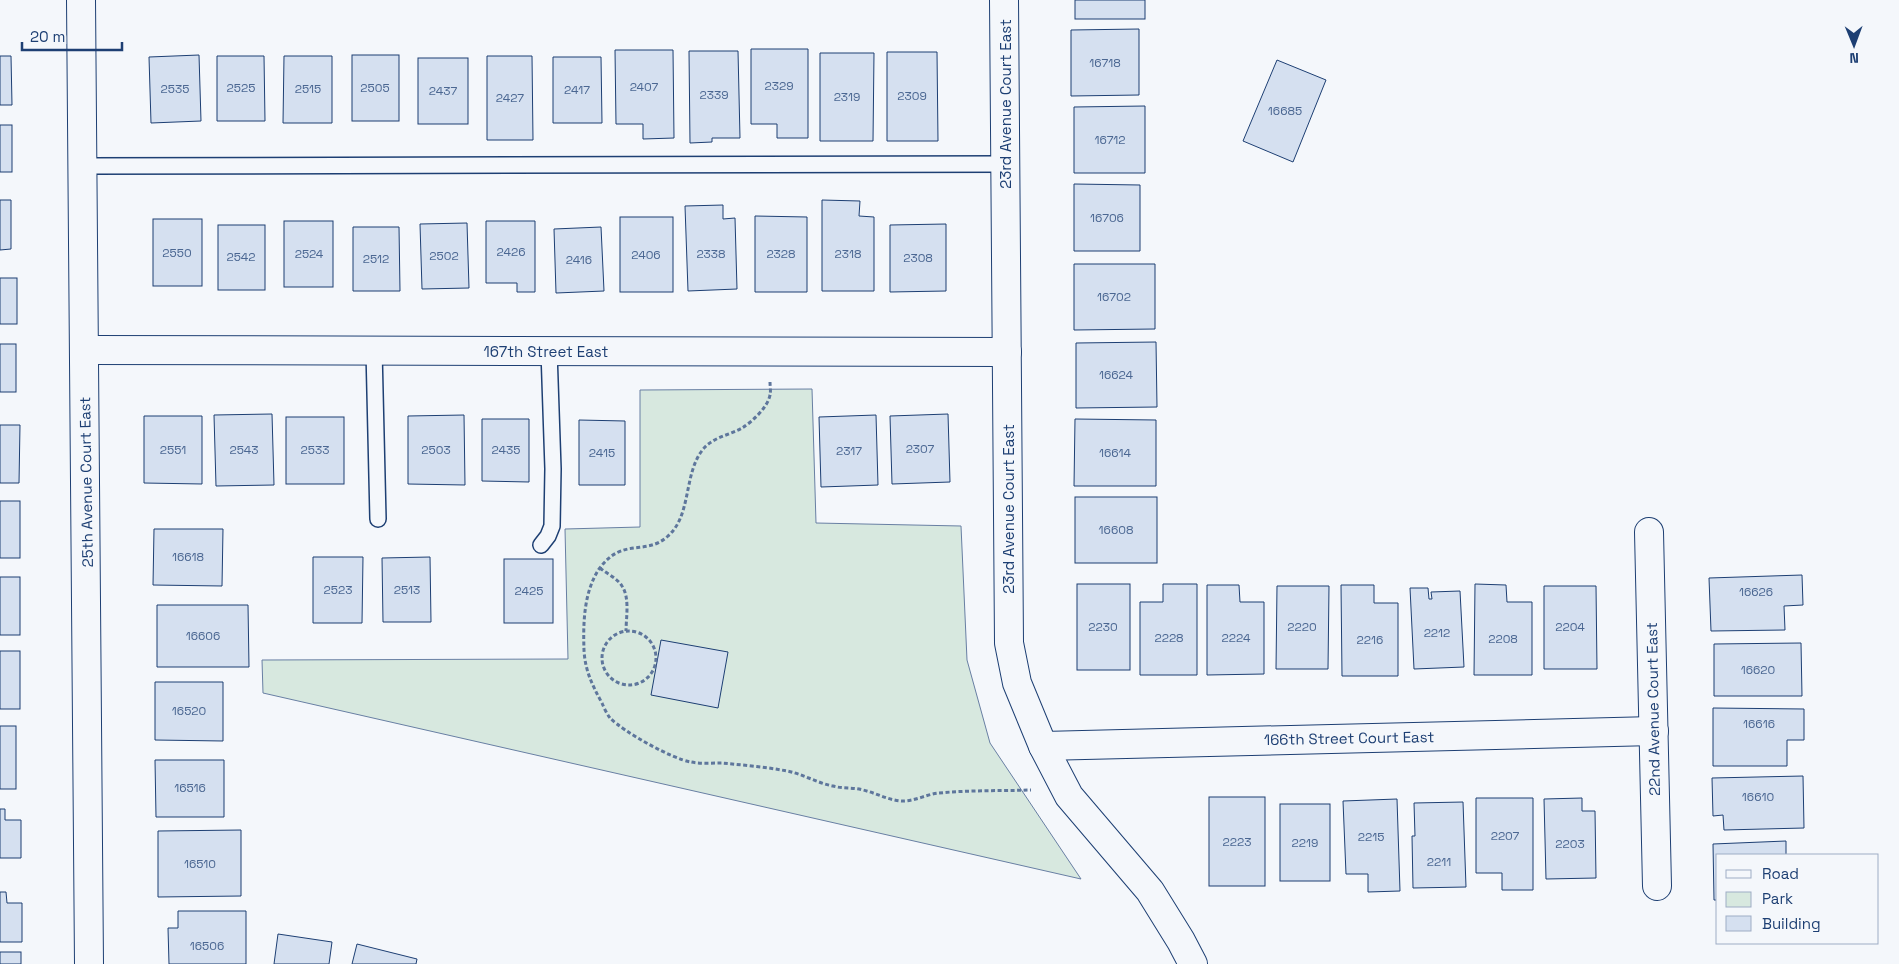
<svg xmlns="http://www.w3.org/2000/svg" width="1899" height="964" viewBox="0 0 1899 964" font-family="'Space Grotesk',sans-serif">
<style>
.green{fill:#d7e8df;stroke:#687fa3}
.building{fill:#d5e0f0;stroke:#1d3f73}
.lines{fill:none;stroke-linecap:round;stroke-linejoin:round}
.service-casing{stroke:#1d3f73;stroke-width:18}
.minor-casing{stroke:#1d3f73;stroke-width:30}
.path{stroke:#5e769c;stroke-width:3;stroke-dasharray:4 2.5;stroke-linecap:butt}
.service{stroke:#f4f7fb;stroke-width:15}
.minor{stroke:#f4f7fb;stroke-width:28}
.labels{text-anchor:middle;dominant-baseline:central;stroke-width:4;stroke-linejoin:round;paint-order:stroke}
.number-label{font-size:12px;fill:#4b6792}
.street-label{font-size:15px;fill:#1d3f73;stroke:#f4f7fb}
</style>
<rect width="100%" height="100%" fill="#f4f7fb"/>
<polygon class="green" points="812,389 816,523 961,526 967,660 990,743 1081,879 263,693 262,660 568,659 565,529 640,527 640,390"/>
<g class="building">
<rect x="1075" y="0" width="70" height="19"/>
<polygon points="1139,29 1139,95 1071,96 1071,30"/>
<polygon points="751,49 808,49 808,138 777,138 777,124 751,124"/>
<polygon points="615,50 673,50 674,138 643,139 643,124 616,124"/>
<polygon points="689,51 738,51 740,138 712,138 712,142 690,143"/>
<polygon points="887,52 937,52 938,141 887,141"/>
<polygon points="820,53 874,53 873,141 820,141"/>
<polygon points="199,55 201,121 151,123 149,57"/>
<rect x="352" y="55" width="47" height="66"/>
<polygon points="0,56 11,56 12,105 0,105"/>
<polygon points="217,56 264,56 265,121 217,121"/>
<polygon points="284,56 332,56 332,123 283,123"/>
<polygon points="487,56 532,56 533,140 487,140"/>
<polygon points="553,57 601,57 602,123 553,123"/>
<rect x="418" y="58" width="50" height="66"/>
<polygon points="1277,60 1326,80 1293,162 1243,141"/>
<polygon points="1145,106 1145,173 1074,173 1074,107"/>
<rect x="0" y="125" width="12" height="47"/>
<polygon points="1074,184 1140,185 1140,251 1074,251"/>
<polygon points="0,200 11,200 11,249 0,250"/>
<polygon points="822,200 860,201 859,216 874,217 874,291 822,291"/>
<polygon points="723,205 723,219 735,218 737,289 688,291 685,206"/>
<polygon points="755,216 807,217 807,292 755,292"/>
<rect x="620" y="217" width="53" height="75"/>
<rect x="153" y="219" width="49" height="67"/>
<rect x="284" y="221" width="49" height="66"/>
<polygon points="486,221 535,221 535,292 517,292 517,283 486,283"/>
<polygon points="467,223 469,288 422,289 420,224"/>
<polygon points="946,224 946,291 890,292 890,225"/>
<rect x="218" y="225" width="47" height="65"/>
<polygon points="353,227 399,227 400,291 353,291"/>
<polygon points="601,227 604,291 556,293 554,229"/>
<polygon points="1074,264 1155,264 1155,329 1074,330"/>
<rect x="0" y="278" width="17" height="46"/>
<polygon points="1156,342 1157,407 1076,408 1076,343"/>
<rect x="0" y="344" width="16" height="48"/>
<polygon points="272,414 274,485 216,486 214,415"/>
<polygon points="948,414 950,482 892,484 890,416"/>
<polygon points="464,415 465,485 408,484 408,416"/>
<polygon points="876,415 878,485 821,487 819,417"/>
<polygon points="144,416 202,416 202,484 144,483"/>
<rect x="286" y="417" width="58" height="67"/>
<polygon points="482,419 529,419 529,482 482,481"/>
<polygon points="1075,419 1156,420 1156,486 1074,486"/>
<polygon points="579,420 625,421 625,485 579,485"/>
<polygon points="0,425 20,425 19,483 0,483"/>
<rect x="1075" y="497" width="82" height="66"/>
<rect x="0" y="501" width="20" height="57"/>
<polygon points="154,529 223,529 222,586 153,585"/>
<polygon points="313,557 363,557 362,623 313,623"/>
<polygon points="430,557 431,622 383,622 382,558"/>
<rect x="504" y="559" width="49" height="64"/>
<polygon points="1802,575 1803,605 1784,606 1785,630 1711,631 1709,578"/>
<rect x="0" y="577" width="20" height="58"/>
<rect x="1077" y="584" width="53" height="86"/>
<polygon points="1163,584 1197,584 1197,675 1140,675 1140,602 1163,602"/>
<polygon points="1475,584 1506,585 1507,602 1532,602 1532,675 1474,675"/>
<polygon points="1207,585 1239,585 1240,602 1264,602 1264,674 1207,675"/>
<polygon points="1341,585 1374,585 1374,603 1398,603 1398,676 1342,676"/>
<polygon points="1277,586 1329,586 1328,669 1276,669"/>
<polygon points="1544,586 1596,586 1597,669 1544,669"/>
<polygon points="1410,588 1428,588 1429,599 1432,599 1431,592 1460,591 1464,667 1414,669"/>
<polygon points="157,605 248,605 249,667 157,667"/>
<polygon points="661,640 728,652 718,708 651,695"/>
<polygon points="1801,643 1802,696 1714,696 1714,644"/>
<rect x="0" y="651" width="20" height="58"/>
<polygon points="155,682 223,682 223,741 155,740"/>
<polygon points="1713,708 1804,709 1804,740 1787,740 1787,766 1713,766"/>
<rect x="0" y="726" width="16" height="63"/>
<polygon points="155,760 224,760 224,817 156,817"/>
<polygon points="1803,776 1804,828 1724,830 1723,815 1713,816 1712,778"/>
<rect x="1209" y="797" width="56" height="89"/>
<polygon points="1476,798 1533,798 1533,890 1502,890 1502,873 1476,873"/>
<polygon points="1582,798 1582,811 1595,811 1596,878 1546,879 1544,799"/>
<polygon points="1397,799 1400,891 1368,892 1368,874 1346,874 1343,801"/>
<polygon points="1463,802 1466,887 1413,888 1412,836 1415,836 1414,803"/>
<rect x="1280" y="804" width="50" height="77"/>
<polygon points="0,809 5,809 5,820 21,820 21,858 0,858"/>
<polygon points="241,830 241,896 158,897 158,831"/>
<polygon points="1786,841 1786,855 1718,855 1718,900 1714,900 1713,844"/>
<polygon points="0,892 6,892 7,903 22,903 22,942 0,942"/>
<polygon points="178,911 246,911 246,964 169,964 168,928 178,928"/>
<polygon points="278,934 332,942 329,964 274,964"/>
<polygon points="357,944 417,959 416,964 352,964"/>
<rect x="0" y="952" width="21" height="12"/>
</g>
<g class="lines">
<g class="service-casing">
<g id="service">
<polyline points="83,166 1006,164"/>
<polyline points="374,350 378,519"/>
<polyline points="541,545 548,536 552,526 553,469 549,351"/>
</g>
</g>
<g class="minor-casing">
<g id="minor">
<polyline points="81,0 89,964"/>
<polyline points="1004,0 1009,643 1017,683 1043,746 1069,796 1150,891 1181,941 1193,964"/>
<polyline points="85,350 1007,352"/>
<polyline points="1649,532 1657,886"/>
<polyline points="1043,746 1654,731"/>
</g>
</g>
<g class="path">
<path d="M770 382C770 386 771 391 770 395 768 407 752 422 742 428 728 436 711 437 701 452 684 476 691 516 668 536 645 557 623 536 599 569 584 592 583 622 584 650 585 670 592 685 602 703 604 708 607 714 610 718 624 732 672 759 691 762 701 764 712 763 722 763 743 765 766 767 787 771 803 774 817 783 833 786 843 789 853 787 863 790 876 793 888 800 901 801 913 802 927 794 939 793 970 790 1001 791 1031 790"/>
<path d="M600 568C607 574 617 578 622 586 630 598 626 618 626 631"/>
<circle cx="629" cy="658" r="27"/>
</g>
<use href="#service" class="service"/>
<use href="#minor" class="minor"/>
</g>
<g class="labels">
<g class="number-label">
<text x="1105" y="63">16718</text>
<text x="779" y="86">2329</text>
<text x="644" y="87">2407</text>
<text x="241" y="88">2525</text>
<text x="375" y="88">2505</text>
<text x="175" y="89">2535</text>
<text x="308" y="89">2515</text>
<text x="577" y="90">2417</text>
<text x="443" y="91">2437</text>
<text x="714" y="95">2339</text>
<text x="912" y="96">2309</text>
<text x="847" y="97">2319</text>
<text x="510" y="98">2427</text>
<text x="1285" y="111">16685</text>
<text x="1110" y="140">16712</text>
<text x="1107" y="218">16706</text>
<text x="511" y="252">2426</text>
<text x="177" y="253">2550</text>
<text x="309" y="254">2524</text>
<text x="711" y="254">2338</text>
<text x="781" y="254">2328</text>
<text x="848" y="254">2318</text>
<text x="646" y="255">2406</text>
<text x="444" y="256">2502</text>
<text x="241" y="257">2542</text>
<text x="918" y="258">2308</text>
<text x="376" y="259">2512</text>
<text x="579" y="260">2416</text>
<text x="1114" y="297">16702</text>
<text x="1116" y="375">16624</text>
<text x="920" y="449">2307</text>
<text x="173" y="450">2551</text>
<text x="244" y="450">2543</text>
<text x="315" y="450">2533</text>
<text x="436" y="450">2503</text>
<text x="506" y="450">2435</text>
<text x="849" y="451">2317</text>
<text x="602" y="453">2415</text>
<text x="1115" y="453">16614</text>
<text x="1116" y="530">16608</text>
<text x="188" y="557">16618</text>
<text x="338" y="590">2523</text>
<text x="407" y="590">2513</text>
<text x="529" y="591">2425</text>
<text x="1756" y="592">16626</text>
<text x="1103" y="627">2230</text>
<text x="1302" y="627">2220</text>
<text x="1570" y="627">2204</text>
<text x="1437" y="633">2212</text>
<text x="203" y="636">16606</text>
<text x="1169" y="638">2228</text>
<text x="1236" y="638">2224</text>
<text x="1503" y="639">2208</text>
<text x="1370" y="640">2216</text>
<text x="1758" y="670">16620</text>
<text x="189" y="711">16520</text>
<text x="1759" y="724">16616</text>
<text x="190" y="788">16516</text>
<text x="1758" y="797">16610</text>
<text x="1505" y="836">2207</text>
<text x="1371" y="837">2215</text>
<text x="1237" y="842">2223</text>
<text x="1305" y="843">2219</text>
<text x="1570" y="844">2203</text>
<text x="1439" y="862">2211</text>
<text x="200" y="864">16510</text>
<text x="207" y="946">16506</text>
</g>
<g class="street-label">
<text transform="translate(1005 104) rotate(-90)">23rd Avenue Court East</text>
<text x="546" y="351">167th Street East</text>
<text transform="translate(86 482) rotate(-91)">25th Avenue Court East</text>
<text transform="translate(1008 509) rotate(-90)">23rd Avenue Court East</text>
<text transform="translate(1653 709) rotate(-91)">22nd Avenue Court East</text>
<text transform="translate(1349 738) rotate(-1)">166th Street Court East</text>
</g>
</g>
<rect x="1716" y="854" width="162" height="90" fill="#f4f7fb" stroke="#9eadc5"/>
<rect x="1726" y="870" width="25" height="8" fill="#f4f7fb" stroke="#9eadc5"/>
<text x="1762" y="879" font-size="15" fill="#1d3f73">Road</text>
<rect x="1726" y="892" width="25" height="15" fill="#d7e8df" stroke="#9eadc5"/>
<text x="1762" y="904" font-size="15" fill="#1d3f73">Park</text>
<rect x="1726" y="916" width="25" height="15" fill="#d5e0f0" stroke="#9eadc5"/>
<text x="1762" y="929" font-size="15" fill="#1d3f73">Building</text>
<g transform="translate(1854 45) rotate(179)" stroke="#f4f7fb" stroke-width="4" paint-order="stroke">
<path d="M0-4L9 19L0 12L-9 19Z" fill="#1d3f73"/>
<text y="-8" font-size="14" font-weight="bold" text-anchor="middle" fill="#1d3f73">N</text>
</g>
<path d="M22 42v8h100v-8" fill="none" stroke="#1d3f73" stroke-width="2.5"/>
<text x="30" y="42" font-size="15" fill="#1d3f73" stroke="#f4f7fb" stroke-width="4" paint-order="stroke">20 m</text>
</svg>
